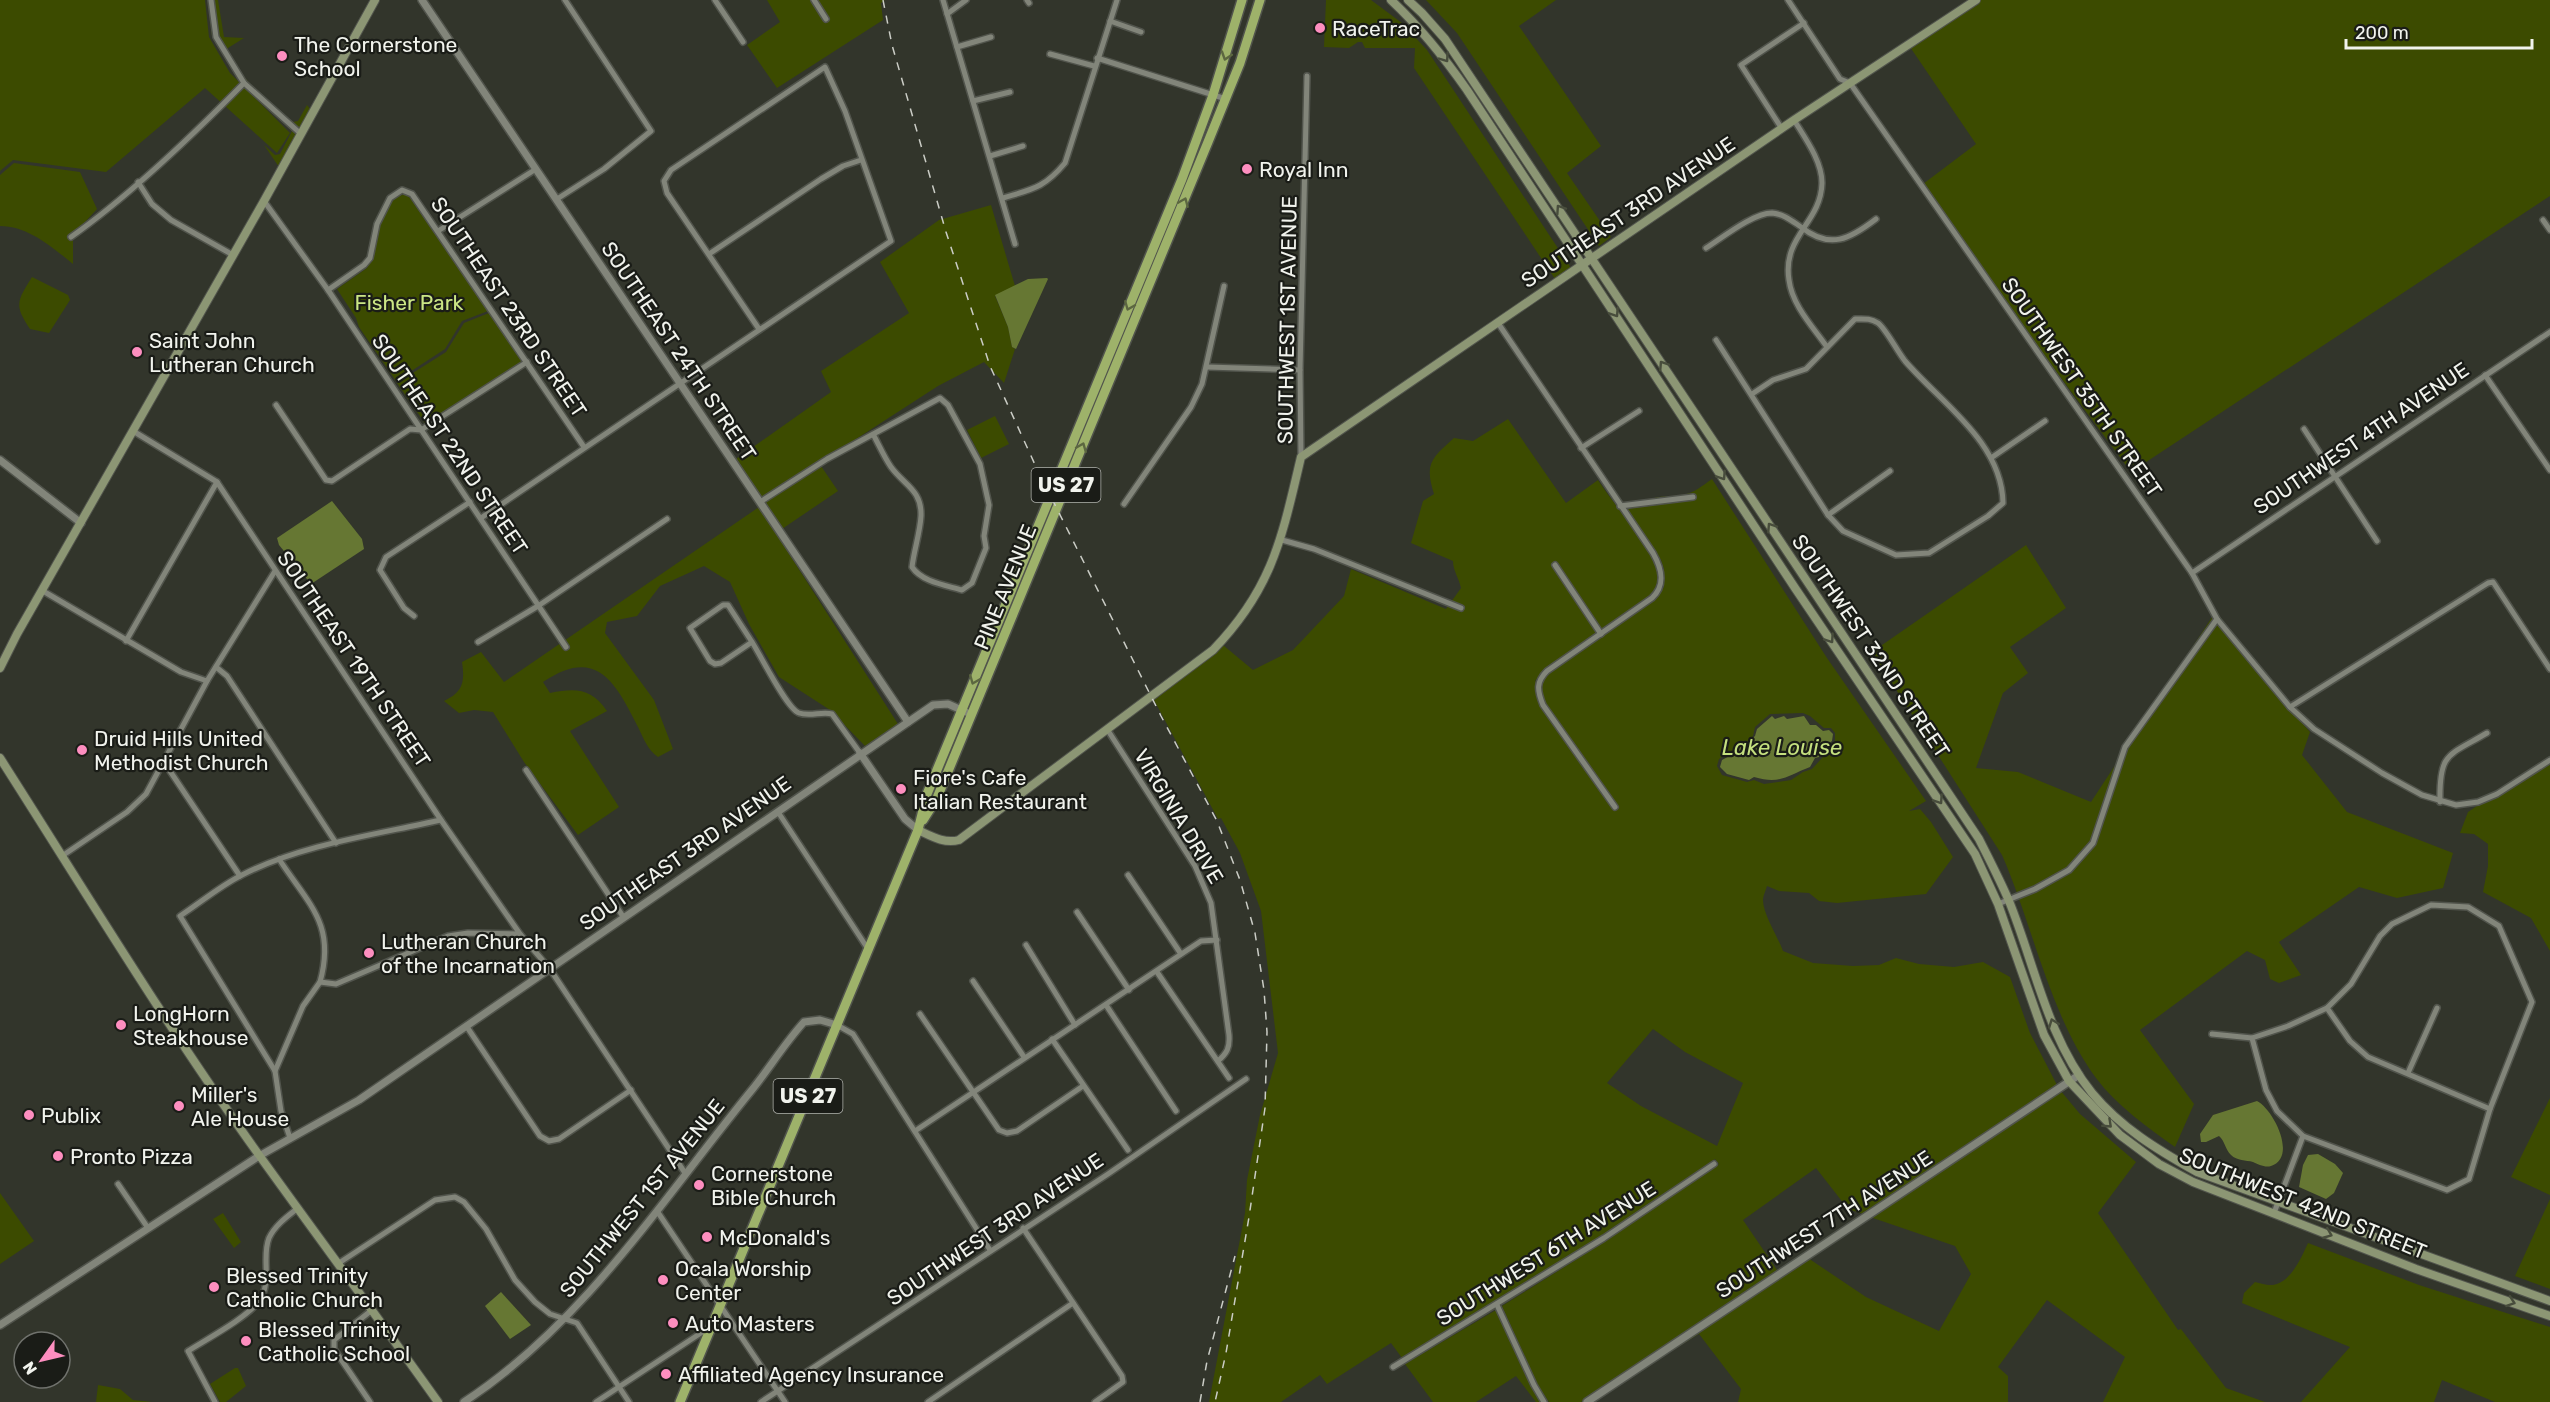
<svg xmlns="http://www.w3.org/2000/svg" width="2550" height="1402" viewBox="0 0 2550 1402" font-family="Rubik,sans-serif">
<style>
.green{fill:#3c4b00;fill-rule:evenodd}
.water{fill:#673}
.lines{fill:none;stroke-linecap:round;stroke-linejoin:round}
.minor-casing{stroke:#51544c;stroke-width:8}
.tertiary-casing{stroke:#51544c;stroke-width:10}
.secondary-casing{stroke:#51544c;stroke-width:10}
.trunk-casing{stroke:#51544c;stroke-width:12}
.minor{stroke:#82857a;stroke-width:5}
.tertiary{stroke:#82857a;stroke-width:7}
.secondary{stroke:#8c9674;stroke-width:8}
.trunk{stroke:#9eb26a;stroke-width:9}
.rail{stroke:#cbcdc6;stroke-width:1.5;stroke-dasharray:8 8;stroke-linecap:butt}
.oneway{stroke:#5c6740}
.oneway2{stroke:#484d3c}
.poi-dot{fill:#fd8ebf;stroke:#1a1c17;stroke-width:2}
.labels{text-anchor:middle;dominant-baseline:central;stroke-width:4.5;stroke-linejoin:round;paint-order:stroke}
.shield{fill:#1a1c17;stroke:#b0b2ad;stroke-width:1.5}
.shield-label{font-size:20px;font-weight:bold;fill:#f1f3ed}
.poi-label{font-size:21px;fill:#f1f3ed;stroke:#1a1c17;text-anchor:start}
.street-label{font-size:21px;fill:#f1f3ed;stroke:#1a1c17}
.park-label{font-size:21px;fill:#cbe685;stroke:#1a1c17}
.water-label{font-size:22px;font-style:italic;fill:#c5e07f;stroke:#1a1c17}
</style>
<rect width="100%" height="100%" fill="#32352b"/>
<g class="green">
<polygon points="0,0 205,0 209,37 230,73 290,133 277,153 205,88 106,172 13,160 0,171"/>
<path d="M208 0H218L224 37 244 38 228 48 227 52C244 81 266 102 293 122L298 121 307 105 311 110 279 167 264 145 275 155 280 154 292 131 233 71 212 36Z"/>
<polygon points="767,0 885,0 881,3 883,20 777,88 747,45 780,22"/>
<polygon points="1326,0 1371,0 1402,23 1427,50 1571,268 1555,279 1414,68 1415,48 1365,48 1362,42 1358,42 1349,48 1324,47"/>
<polygon points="1426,0 1556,0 1519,26 1601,146 1567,173 1611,237 1599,246 1457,33"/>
<polygon points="1981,0 2550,0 2550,196 2131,472 1919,187 1976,144 1910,47"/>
<path d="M14 163 80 172 97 209 73 235V264C52 247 28 226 0 226V175Z"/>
<polygon points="405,194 410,198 488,311 462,321 445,349 396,381 359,327 356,318 337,289 367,268 374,251 380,224 394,198"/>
<polygon points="991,205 1015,286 995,296 1008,327 1012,347 1015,349 1004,383 984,362 938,386 819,463 838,491 782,529 736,459 831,392 821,371 909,313 880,262 939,220"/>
<path d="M32 277 68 295 70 300 49 333 30 329C14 305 17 301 32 277Z"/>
<polygon points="491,309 527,363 429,429 397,383 446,352 464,323 489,313"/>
<polygon points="995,416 1009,444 981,458 967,430"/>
<path d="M1508 419 1566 503 1598 480C1610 499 1653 551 1657 570 1659 579 1658 586 1653 593L1546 668 1535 681 1540 684 1550 673 1649 604 1664 587V569L1661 560 1626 509 1696 500V494L1648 500C1659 495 1670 497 1682 495 1694 493 1702 486 1712 479L1827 658 1926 801 1909 811 1920 809 1931 822 1953 857 1926 894 1837 903 1819 901 1809 893 1779 891 1767 886C1766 890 1763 896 1763 900 1763 914 1778 937 1783 951L1813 963 1853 966 1879 965 1896 958 1919 964 1954 967 1983 962 2010 977 2030 1033 2057 1085 1863 1214 1848 1209 1816 1168 1743 1220 1777 1270 1581 1402H1549L1537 1384 1502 1306 1606 1241 1719 1164 1715 1159 1602 1236 1402 1358 1391 1343 1327 1384 1320 1375 1281 1402H1209L1245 1213 1247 1180 1260 1115 1278 1053 1261 911 1240 853 1221 818 1218 819 1154 700 1204 662 1223 645 1253 670 1293 650 1344 596 1351 569 1446 609 1461 588C1459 578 1453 571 1453 561L1411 543 1423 501 1434 494C1424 463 1432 458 1454 438L1473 441ZM1803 713 1810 716 1824 728H1831L1835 733V741L1822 758 1812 769 1803 772 1791 780 1764 784 1754 780 1747 782 1722 775 1717 766 1719 759 1733 750 1737 744 1747 742 1753 736 1755 727 1770 714ZM1653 1029 1685 1052 1743 1083 1717 1146 1641 1106 1607 1083Z"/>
<path d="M759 507 898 724 865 746 830 710 779 677 749 624 730 582 704 566 660 586 637 616 607 622 605 633 654 700 673 749 658 757C647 749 644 739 638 727 615 681 596 646 543 682L550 693C576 688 591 688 607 711L570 731 619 807 578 835 524 762 493 712 474 710 459 713 444 701C463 692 465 682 462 662L481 652 504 682Z"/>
<path d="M2026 545 2066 608 2010 647 2028 673 2003 693 1976 768 2018 772 2091 802 2216 611 2268 685 2310 732 2302 755 2347 812 2453 853 2443 888 2397 898 2359 887 2279 942 2301 975 2279 983 2270 979 2265 960 2247 951 2140 1030 2194 1104 2175 1147C2147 1127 2117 1106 2096 1078 2050 1016 2033 926 2002 855L1872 652Z"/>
<polygon points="2550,757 2550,951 2531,918 2483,892 2488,866 2488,844 2474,834 2460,833 2468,812"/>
<polygon points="2060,1090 2080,1114 2136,1162 2098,1213 2178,1330 2181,1329 2226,1388 2265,1402 2103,1402 2125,1357 2047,1300 1998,1367 2008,1376 2008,1402 1738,1402 1741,1389 1699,1334 1634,1374 1808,1258 1866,1297 1939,1331 1971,1274 1955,1246 1870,1217"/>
<polygon points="2550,1098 2550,1195 2511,1177"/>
<polygon points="0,1193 34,1241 0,1264"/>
<polygon points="2550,1199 2550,1289 2515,1276"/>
<polygon points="223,1213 241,1242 234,1248 213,1219"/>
<path d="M2308 1243 2419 1285 2550 1327V1402H2495L2442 1380 2434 1402H2301L2350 1347 2242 1303 2244 1293 2255 1282C2260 1283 2266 1285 2270 1285 2290 1285 2301 1258 2308 1243Z"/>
<polygon points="1496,1310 1531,1387 1540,1402 1536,1402 1516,1376 1476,1402 1433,1402 1405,1364"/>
<polygon points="235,1368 238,1368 246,1386 226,1402 220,1402 210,1384"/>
<polygon points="98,1385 120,1389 133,1400 152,1402 96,1402"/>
</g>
<g class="water">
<polygon points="1047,278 1048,279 1016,349 1012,347 1008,327 995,295 1028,279"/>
<polygon points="332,501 362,539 364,549 311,584 279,545 277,538"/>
<path d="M1772 716 1775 719 1784 716 1787 719 1804 716 1810 725H1816L1823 731 1829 730 1833 734 1832 741 1821 750 1819 757 1815 758 1810 767C1788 775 1781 785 1754 777L1749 780 1727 774 1720 767 1722 760 1735 753 1740 744H1750V740L1755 736 1757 729Z"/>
<path d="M2257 1101C2273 1109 2298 1157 2271 1166 2265 1168 2258 1164 2253 1162 2246 1160 2237 1161 2231 1155 2225 1149 2225 1141 2219 1136L2206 1142H2201L2200 1134 2213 1115Z"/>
<polygon points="2318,1154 2335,1164 2343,1173 2334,1193 2326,1199 2299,1187 2303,1165 2308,1155"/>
<polygon points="501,1292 531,1325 510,1339 485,1306"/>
</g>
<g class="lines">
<g class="minor-casing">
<g id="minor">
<polyline points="211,0 216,37 244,83 301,134"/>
<polyline points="715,0 743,42"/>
<polyline points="814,0 826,19"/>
<polyline points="943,0 1015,244"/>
<polyline points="1027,0 1029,3"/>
<polyline points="1788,0 1840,79 1850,83 2192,573 2217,619 2290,707 2314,729 2382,773 2422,795 2456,805 2478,802 2497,794 2550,760"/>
<polyline points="947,14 966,0"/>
<polyline points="1110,21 1141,32"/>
<polyline points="957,47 991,37"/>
<polyline points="1050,54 1094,66"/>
<polyline points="1097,58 1226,99"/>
<polyline points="973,101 1010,92"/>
<path d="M1794 120C1805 138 1822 161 1822 183 1821 223 1782 236 1789 280 1792 305 1813 327 1827 347"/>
<polyline points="1782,129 1741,65 1804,23"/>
<polyline points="990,156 1023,146"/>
<polyline points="138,182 152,204 171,220 233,255"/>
<path d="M1003 198C1033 189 1044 188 1065 163L1117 0"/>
<polyline points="557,199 604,169 651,131 565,0"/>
<polyline points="264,201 328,290 566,647"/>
<polyline points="2543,220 2550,230"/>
<polyline points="438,231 536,169"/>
<path d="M71 237C132 194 192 136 244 83"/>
<path d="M1706 248C1722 238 1753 213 1772 213 1784 214 1792 221 1801 227 1830 250 1850 239 1876 219"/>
<polyline points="709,254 821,179 843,166 861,160"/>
<polyline points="328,290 364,265 370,258 377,224 390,198 402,190 412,194 584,447"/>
<path d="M1498 323 1653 553C1662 569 1666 585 1652 598L1547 671C1536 682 1537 690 1543 705L1615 807"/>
<path d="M1716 340 1828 515 1843 531 1896 555 1929 553 1988 516 2003 503C2002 442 1941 403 1905 361 1897 351 1886 329 1878 323 1870 318 1864 319 1855 319L1806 369 1773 380 1752 394"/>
<polyline points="1207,367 1300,370"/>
<polyline points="2485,375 2550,470"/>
<polyline points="276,405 326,480 332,481 410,429 421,430 527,362"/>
<polyline points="2304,429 2377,541"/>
<polyline points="133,431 217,482 441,820 520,934"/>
<polyline points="1581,448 1639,411"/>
<polyline points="1301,457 1300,370 1307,76"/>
<polyline points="1991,458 2045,421"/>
<path d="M760 502 827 459 940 398 948 405 980 464 989 505 984 536 986 548 972 583 962 590C945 585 922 582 912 567 914 550 920 533 921 516 922 490 904 485 891 467 884 457 879 445 873 434"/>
<polyline points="1124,504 1191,407 1202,384 1224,286"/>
<polyline points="1620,506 1693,497"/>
<polyline points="1828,515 1890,471"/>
<polyline points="481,518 891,241 845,111 825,67 671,170 664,181 667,193 759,329"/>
<polyline points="1282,540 1314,549 1461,608"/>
<polyline points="1555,565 1601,634"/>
<polyline points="2192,573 2550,332"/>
<polyline points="43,591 181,672 207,681"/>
<polyline points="414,616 404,608 380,570 386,557 470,502"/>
<polyline points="126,641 217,482"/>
<polyline points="478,642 538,606 667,519"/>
<path d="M752 642 721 663 715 664 710 661 690 628 723 605H728L752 642C761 656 787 709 799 713 810 717 822 711 832 714L860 753"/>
<polyline points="216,667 227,676 336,843"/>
<polyline points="2290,707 2488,583 2493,582 2550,669"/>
<path d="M1107 729 1195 866 1211 903 1229 1035C1230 1048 1227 1053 1218 1061"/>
<polyline points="164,762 240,876"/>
<polyline points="526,770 624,918"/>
<path d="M2440 802C2439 752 2448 756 2487 733"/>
<polyline points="778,812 868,949"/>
<polyline points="62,856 127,812 146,794 207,681 275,571"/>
<path d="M279 859C309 905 336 924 320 982"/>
<polyline points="1128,875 1181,954"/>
<polyline points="1998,904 2035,889 2069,870 2093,843 2125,747 2217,619"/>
<polygon points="2431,905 2468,907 2499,926 2532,1002 2490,1109 2469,1179 2447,1190 2303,1136 2277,1111 2266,1090 2252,1038 2288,1026 2327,1008 2351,984 2380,936 2392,924"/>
<polyline points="1077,912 1129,990"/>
<polyline points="1026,945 1075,1025"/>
<polyline points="1157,972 1229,1078"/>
<polyline points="973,981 1024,1057"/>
<polyline points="1106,1005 1176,1111"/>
<polyline points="2327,1008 2350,1041 2368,1057 2490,1109"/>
<polyline points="920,1014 999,1130 1007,1133 1017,1131 1083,1086"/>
<polyline points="837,1025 853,1034 990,1250"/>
<polyline points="467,1027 540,1136 549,1141 559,1139 631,1090"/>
<polyline points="2212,1034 2252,1038"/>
<polyline points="1052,1039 1128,1150"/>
<polyline points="275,1071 303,1006 320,982 336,984 448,936 468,933 520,934 550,969 685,1173"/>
<polyline points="2408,1073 2437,1008"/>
<polyline points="915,1131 1201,941 1217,940"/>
<path d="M290 1138 281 1111 275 1071 180 916C200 903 220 886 242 875 303 844 374 835 441 820"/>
<polyline points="118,1184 148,1228"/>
<polyline points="657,1211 785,1402"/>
<polyline points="2274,1213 2303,1136"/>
<polyline points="1023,1228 1122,1376 1123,1382 1095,1402"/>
<polyline points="339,1263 435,1200 455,1197 464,1202 486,1229 515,1280 535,1302 550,1314 577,1323 629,1402"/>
<polyline points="1497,1305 1534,1385 1544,1402"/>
<polyline points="1393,1367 1604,1238 1714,1164"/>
<path d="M215 1402 188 1351C207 1339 248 1317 259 1301 273 1281 261 1258 269 1238 275 1225 288 1216 298 1208"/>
<polyline points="370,1402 334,1349 334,1340 372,1310"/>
<polyline points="596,1402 710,1327"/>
<polyline points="761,1402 1108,1174 1246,1079"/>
<polyline points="928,1402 1073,1303"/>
</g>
</g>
<g class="tertiary-casing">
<g id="tertiary">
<polyline points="422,0 908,722"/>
<polyline points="0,460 81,523"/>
<polyline points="860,753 905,819 918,830"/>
<polyline points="0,1325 259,1156 359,1100 933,705 948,704 966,712"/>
<path d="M464 1402C582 1325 663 1199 751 1091 769 1069 784 1044 804 1022L820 1020 837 1025"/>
<polyline points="1587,1402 2079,1075"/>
</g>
</g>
<g class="secondary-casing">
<g id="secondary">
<path d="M1391 0C1421 28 1444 57 1467 90L1795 588 1975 854 1998 904 2044 1035 2069 1081 2120 1135 2159 1164 2193 1182 2416 1269 2550 1316"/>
<path d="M1408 0 1422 13 1445 39 1979 839C1989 859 2000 880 2009 901 2035 965 2047 1037 2092 1093 2121 1128 2158 1150 2197 1172L2550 1301"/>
<polyline points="0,668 17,634 264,201 375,0"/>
<path d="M0 758C85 891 167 1027 259 1155 318 1237 379 1319 438 1402"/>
<path d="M918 830C931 836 944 844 959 840L1213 650C1273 588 1282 537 1301 457L1794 120 1976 0"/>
</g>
</g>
<g class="trunk-casing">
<g id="trunk">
<polyline points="923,820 937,798 1208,142 1240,63 1260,0"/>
<polyline points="680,1402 918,830 927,794 1182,179 1213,95 1242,0"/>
</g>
</g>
<use href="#minor" class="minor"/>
<use href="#tertiary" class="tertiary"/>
<use href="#secondary" class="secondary"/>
<use href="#trunk" class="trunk"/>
<g class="rail">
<polyline points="883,0 892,45 946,232 990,366 1037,469 1161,716 1217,821 1240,880 1255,933 1264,990 1267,1032 1265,1108 1249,1217 1226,1353 1215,1402"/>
<polyline points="1200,1402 1207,1361 1235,1256"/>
</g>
</g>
<defs><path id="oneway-chevron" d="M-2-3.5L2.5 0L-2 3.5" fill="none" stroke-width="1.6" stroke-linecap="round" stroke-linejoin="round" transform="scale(1.5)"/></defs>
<g class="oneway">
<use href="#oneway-chevron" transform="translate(1226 56) rotate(108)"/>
<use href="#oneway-chevron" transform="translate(1184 202) rotate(-67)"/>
<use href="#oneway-chevron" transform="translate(1129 306) rotate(112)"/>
<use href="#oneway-chevron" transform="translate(1082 447) rotate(-68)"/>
<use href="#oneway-chevron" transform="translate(974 680) rotate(112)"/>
</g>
<g class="oneway2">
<use href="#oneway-chevron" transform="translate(1445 58) rotate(55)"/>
<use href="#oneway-chevron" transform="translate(1560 209) rotate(-124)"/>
<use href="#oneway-chevron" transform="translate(1615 313) rotate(57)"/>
<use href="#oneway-chevron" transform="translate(1663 365) rotate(-123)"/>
<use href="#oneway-chevron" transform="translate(1722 476) rotate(57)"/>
<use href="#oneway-chevron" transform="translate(1771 527) rotate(-123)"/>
<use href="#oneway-chevron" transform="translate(1830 639) rotate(56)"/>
<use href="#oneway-chevron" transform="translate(1939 800) rotate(56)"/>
<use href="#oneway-chevron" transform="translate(2053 1023) rotate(-111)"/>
<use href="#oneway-chevron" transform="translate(2108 1124) rotate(43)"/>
<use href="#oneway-chevron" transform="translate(2328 1234) rotate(22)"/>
<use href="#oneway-chevron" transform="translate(2511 1302) rotate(19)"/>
</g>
<g class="poi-dot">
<circle cx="1320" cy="28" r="6"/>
<circle cx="282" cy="56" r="6"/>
<circle cx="1247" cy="169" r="6"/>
<circle cx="137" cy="352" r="6"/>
<circle cx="82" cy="750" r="6"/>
<circle cx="901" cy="789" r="6"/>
<circle cx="369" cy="953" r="6"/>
<circle cx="121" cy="1025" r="6"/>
<circle cx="179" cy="1106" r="6"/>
<circle cx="29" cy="1115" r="6"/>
<circle cx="58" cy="1156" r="6"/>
<circle cx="699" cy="1185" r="6"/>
<circle cx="707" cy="1237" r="6"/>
<circle cx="663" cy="1280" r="6"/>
<circle cx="214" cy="1287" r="6"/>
<circle cx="673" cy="1323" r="6"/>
<circle cx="246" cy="1341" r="6"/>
<circle cx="666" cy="1374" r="6"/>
</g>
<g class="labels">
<g class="shield">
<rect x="1031.5" y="468" width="69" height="34" rx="4.5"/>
<rect x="773.5" y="1079" width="69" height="34" rx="4.5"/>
</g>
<g class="shield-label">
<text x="1066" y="485">US 27</text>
<text x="808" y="1096">US 27</text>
</g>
<g class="poi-label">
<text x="1332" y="28">RaceTrac</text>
<text x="294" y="44">The Cornerstone<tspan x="294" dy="24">School</tspan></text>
<text x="1259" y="169">Royal Inn</text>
<text x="149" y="340">Saint John<tspan x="149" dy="24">Lutheran Church</tspan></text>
<text x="94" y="738">Druid Hills United<tspan x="94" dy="24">Methodist Church</tspan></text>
<text x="913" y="777">Fiore's Cafe<tspan x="913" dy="24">Italian Restaurant</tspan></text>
<text x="381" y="941">Lutheran Church<tspan x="381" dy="24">of the Incarnation</tspan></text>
<text x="133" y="1013">LongHorn<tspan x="133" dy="24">Steakhouse</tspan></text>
<text x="191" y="1094">Miller's<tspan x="191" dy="24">Ale House</tspan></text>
<text x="41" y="1115">Publix</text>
<text x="70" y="1156">Pronto Pizza</text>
<text x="711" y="1173">Cornerstone<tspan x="711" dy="24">Bible Church</tspan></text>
<text x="719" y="1237">McDonald's</text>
<text x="675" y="1268">Ocala Worship<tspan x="675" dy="24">Center</tspan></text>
<text x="226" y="1275">Blessed Trinity<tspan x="226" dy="24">Catholic Church</tspan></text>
<text x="685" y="1323">Auto Masters</text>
<text x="258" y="1329">Blessed Trinity<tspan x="258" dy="24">Catholic School</tspan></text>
<text x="678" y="1374">Affiliated Agency Insurance</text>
</g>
<g class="street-label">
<text transform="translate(1628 212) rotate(-34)">SOUTHEAST 3RD AVENUE</text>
<text transform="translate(509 307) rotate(56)">SOUTHEAST 23RD STREET</text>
<text transform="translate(1287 320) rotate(-89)">SOUTHWEST 1ST AVENUE</text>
<text transform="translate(679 351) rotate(56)">SOUTHEAST 24TH STREET</text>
<text transform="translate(2082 387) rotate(55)">SOUTHWEST 35TH STREET</text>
<text transform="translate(2361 438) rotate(-34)">SOUTHWEST 4TH AVENUE</text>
<text transform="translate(450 444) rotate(56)">SOUTHEAST 22ND STREET</text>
<text transform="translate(1005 587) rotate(-68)">PINE AVENUE</text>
<text transform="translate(1871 646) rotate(56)">SOUTHWEST 32ND STREET</text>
<text transform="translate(354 659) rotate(56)">SOUTHEAST 19TH STREET</text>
<text transform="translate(1179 816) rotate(59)">VIRGINIA DRIVE</text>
<text transform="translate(685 853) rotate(-35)">SOUTHEAST 3RD AVENUE</text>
<text transform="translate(642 1198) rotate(-51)">SOUTHWEST 1ST AVENUE</text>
<text transform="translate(2303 1203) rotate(22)">SOUTHWEST 42ND STREET</text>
<text transform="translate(1824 1224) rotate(-33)">SOUTHWEST 7TH AVENUE</text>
<text transform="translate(995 1229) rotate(-34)">SOUTHWEST 3RD AVENUE</text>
<text transform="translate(1546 1253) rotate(-32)">SOUTHWEST 6TH AVENUE</text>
</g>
<g class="park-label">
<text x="409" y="302">Fisher Park</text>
</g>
<g class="water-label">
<text x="1782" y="747">Lake Louise</text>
</g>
</g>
<g transform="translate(42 1360) rotate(236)"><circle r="28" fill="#1a1c17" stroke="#70726d" stroke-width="1.5"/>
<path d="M0-4.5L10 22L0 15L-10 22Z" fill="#fd8ebf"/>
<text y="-9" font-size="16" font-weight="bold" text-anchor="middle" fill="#f1f3ed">N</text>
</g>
<path d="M2346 39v9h186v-9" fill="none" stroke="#f1f3ed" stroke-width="3"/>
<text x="2355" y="39" font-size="18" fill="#f1f3ed" stroke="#1a1c17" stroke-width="4.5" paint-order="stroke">200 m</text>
</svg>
